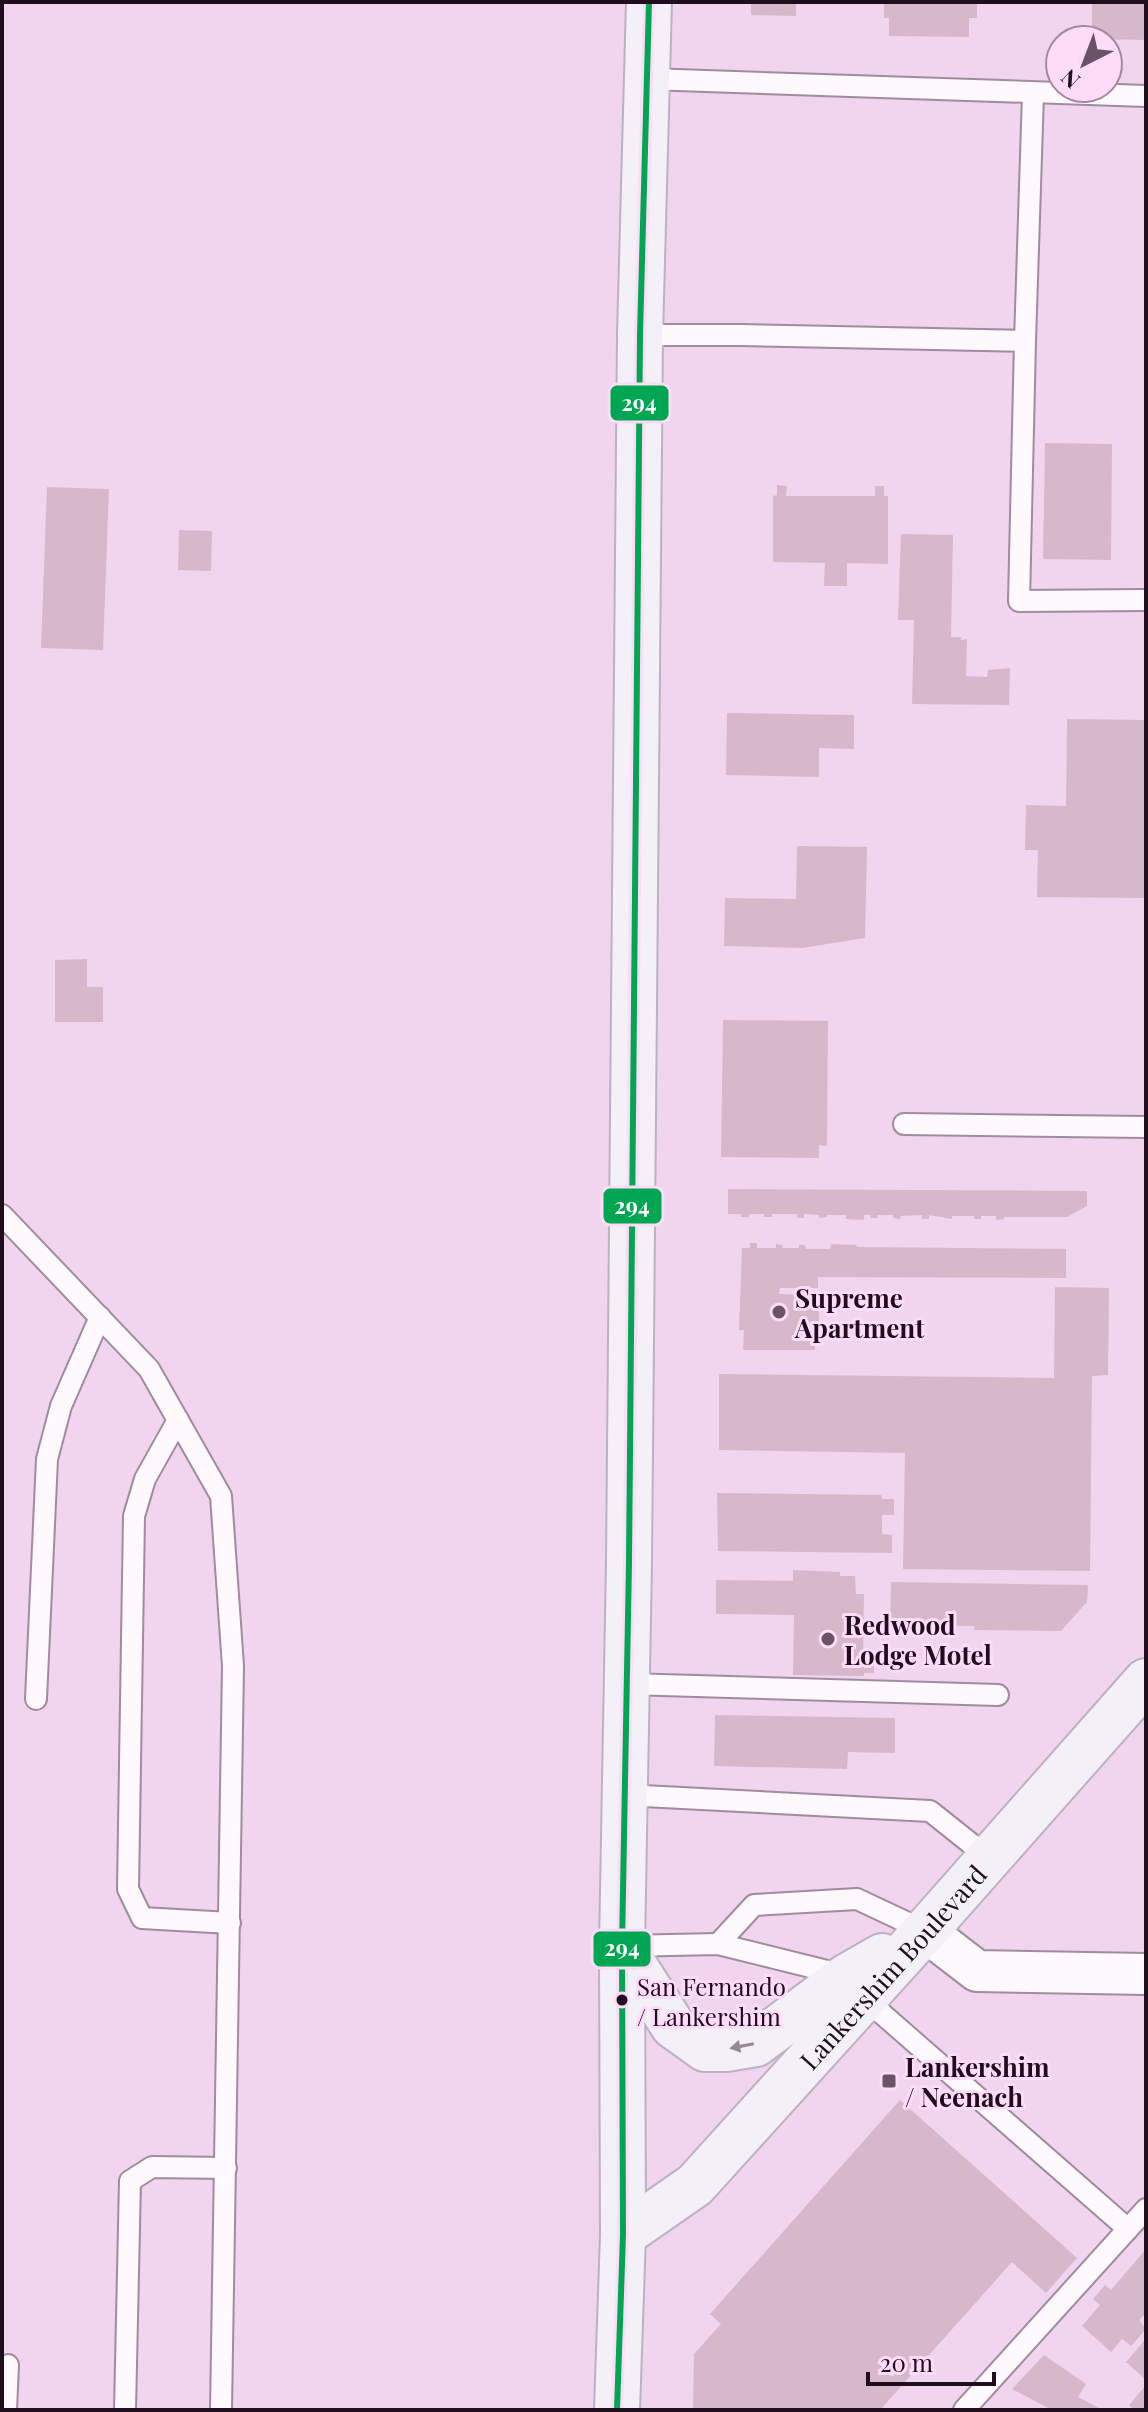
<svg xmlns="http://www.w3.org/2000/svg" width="1148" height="2412" viewBox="0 0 1148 2412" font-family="'Playfair Display',serif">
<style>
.building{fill:#d7b8cb}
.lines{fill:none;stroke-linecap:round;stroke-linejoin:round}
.service-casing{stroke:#a18b9e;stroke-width:24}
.minor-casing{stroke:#a18b9e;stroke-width:44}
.primary-casing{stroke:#bdb1c4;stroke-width:48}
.service{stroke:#fdf9fc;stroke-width:20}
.minor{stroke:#fdf9fc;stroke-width:40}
.primary{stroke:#f4f0f8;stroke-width:44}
.bus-1-casing{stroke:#fedcf8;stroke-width:12}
.bus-1{stroke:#00a651;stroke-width:6}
.oneway{fill:#958a96}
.poi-dot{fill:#695366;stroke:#fedcf8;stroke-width:3}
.bus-dot{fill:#200d1e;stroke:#fedcf8;stroke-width:3}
.labels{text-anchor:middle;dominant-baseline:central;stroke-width:6;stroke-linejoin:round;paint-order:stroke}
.bus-label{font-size:24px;fill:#200d1e;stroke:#fedcf8;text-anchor:start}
.poi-label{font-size:26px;font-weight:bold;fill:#200d1e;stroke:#fedcf8;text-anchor:start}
.street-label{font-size:26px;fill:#200d1e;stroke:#fedcf8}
.line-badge{stroke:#fedcf8;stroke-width:3}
.badge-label{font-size:22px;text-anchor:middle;font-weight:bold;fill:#fff}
</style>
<rect width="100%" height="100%" fill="#f1d4ed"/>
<g class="building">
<polygon points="751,2 796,2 796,16 751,15"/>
<polygon points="884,2 977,2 977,18 969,18 969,37 889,36 889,18 884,18"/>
<polygon points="1092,2 1146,2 1146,40 1092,39"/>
<polygon points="1045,443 1112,444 1111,560 1043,559"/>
<polygon points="777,485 787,486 786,496 875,496 875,486 884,486 884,496 888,496 888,564 847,563 847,586 824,586 825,563 773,562 773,496 777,495"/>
<polygon points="47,487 109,489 103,650 41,648"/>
<polygon points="179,530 212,531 211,571 178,570"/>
<polygon points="901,534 953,535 951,637 961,637 961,640 967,639 966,676 987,677 988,670 1010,668 1009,705 912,704 914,620 898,620"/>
<polygon points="727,713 854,715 854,749 819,748 819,777 726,775"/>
<polygon points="1067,719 1146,720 1146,898 1037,897 1038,850 1025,850 1026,805 1066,806"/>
<polygon points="797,846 867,847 865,938 802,948 724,946 725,898 796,899"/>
<polygon points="87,959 87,987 103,987 103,1022 55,1022 55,960"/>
<polygon points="723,1020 828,1021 827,1146 819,1145 819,1158 721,1157"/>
<polygon points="728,1189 1087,1191 1087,1206 1067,1217 1004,1217 1004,1219 996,1220 996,1216 981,1216 981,1219 974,1219 974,1216 952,1216 952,1219 929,1215 929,1219 922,1219 922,1215 900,1216 901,1219 893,1218 893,1215 877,1215 878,1218 870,1218 871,1215 864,1215 864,1220 846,1219 846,1215 827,1215 827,1217 819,1218 819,1215 804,1214 804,1218 797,1218 797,1214 772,1214 772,1217 764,1217 764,1214 749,1214 749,1217 741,1217 741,1214 728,1214"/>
<polygon points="750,1243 757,1243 757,1248 776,1248 776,1244 783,1245 782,1248 799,1248 799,1245 805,1245 806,1249 830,1249 831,1244 856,1245 857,1247 1066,1249 1066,1278 818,1277 818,1288 780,1288 779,1294 819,1295 819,1330 815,1330 815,1350 743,1350 744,1330 739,1330 742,1248 750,1248"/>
<polygon points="1055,1287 1109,1288 1108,1375 1092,1376 1090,1571 903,1569 905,1453 719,1450 719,1374 1054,1378"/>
<polygon points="717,1493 881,1495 882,1499 894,1499 894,1515 882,1515 882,1534 892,1535 892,1553 718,1551"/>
<polygon points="793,1570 840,1572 840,1576 855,1576 856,1594 864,1594 863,1663 874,1664 874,1673 864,1673 864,1676 793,1675 794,1615 716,1614 716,1580 793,1581"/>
<polygon points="891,1582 1088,1585 1087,1602 1061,1631 974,1630 975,1626 890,1625"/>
<polygon points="715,1715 895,1718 895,1753 848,1752 847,1769 714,1766"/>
<polygon points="900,2100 1077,2258 1046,2293 1012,2262 880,2410 693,2410 694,2354 721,2324 710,2314"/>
<polygon points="1146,2249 1146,2316 1144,2315 1139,2320 1146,2329 1131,2346 1122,2339 1111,2352 1082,2326 1100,2305 1093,2299 1105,2285 1111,2290"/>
<polygon points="1144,2341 1146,2343 1146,2380 1126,2362"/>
<polygon points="1044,2355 1086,2384 1078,2397 1103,2410 1052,2410 1012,2389"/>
<polygon points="1146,2385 1146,2410 1134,2410 1129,2405"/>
</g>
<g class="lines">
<g class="service-casing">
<g id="service">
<polyline points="648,79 1146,96"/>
<polyline points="640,335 740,335 1025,341 1019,601 1146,600"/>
<polyline points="1025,341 1033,94"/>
<polyline points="904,1124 1146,1127"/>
<polyline points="2,1215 149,1369 221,1496 233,1666 221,2410"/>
<polyline points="178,1420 145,1479 134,1516 128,1889 142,1918 230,1923"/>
<polyline points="627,1684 998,1695"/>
<polyline points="36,1699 47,1459 61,1406 100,1317"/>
<polyline points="624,1795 930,1811 989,1858"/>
<polyline points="718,1944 754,1905 857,1899 925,1931"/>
<polyline points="623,1946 718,1944 843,1975"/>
<polyline points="864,1998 1128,2229"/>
<polyline points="6,2410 8,2365"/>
<polyline points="125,2410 130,2181 152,2167 226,2168"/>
<polyline points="964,2410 1146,2209"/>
</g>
</g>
<g class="minor-casing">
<polyline id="minor" points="925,1931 977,1971 1146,1974"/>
</g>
<g class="primary-casing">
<g id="primary">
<polyline points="622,1946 673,2026 705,2049 726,2049 756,2044 847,1976 882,1956"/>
<path id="s1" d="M623 2235 695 2185 925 1931 1146 1681"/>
<polyline points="617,2410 623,2235 622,1946 629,1562 640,335 649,2"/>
</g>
</g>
<use href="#service" class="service"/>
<use href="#minor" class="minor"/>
<use href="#primary" class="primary"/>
<g class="bus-1-casing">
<polyline id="bus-1" points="617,2410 623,2235 622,1946 629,1562 640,335 649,2"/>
</g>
<use href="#bus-1" class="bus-1"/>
</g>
<defs><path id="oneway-solid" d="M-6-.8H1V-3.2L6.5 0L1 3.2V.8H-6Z" transform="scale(2)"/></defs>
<use class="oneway" href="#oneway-solid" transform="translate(742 2046) rotate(169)"/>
<g class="poi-dot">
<circle cx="779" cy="1312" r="8"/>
<circle cx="828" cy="1639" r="8"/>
<rect x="881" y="2073" width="16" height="16" rx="4"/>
</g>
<circle class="bus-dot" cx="622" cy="2000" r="7"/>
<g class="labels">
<g class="bus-label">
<text x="637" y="1986">San Fernando<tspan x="637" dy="30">/ Lankershim</tspan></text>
</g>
<g class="poi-label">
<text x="795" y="1297">Supreme<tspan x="795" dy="30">Apartment</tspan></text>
<text x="844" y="1624">Redwood<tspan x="844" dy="30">Lodge Motel</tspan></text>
<text x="905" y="2066">Lankershim<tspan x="905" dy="30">/ Neenach</tspan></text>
</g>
<g class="street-label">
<text stroke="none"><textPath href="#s1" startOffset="382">Lankershim Boulevard</textPath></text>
</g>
</g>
<g class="line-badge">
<rect x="609" y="384" width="61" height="38" rx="8" fill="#00a651"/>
<rect x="602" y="1187" width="61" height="38" rx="8" fill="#00a651"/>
<rect x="592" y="1930" width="60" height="38" rx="8" fill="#00a651"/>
</g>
<g class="badge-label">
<text x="639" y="411">294</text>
<text x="632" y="1214">294</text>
<text x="622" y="1956">294</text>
</g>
<rect width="1148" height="2412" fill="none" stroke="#200d1e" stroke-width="8"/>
<g transform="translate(1084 64) rotate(222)"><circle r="38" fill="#fedcf8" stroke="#a589a1" stroke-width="2"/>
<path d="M0-6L14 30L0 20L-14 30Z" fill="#695366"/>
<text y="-12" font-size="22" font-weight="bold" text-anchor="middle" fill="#200d1e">N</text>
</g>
<path d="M868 2372v12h126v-12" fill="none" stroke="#200d1e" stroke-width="4"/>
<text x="880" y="2372" font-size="24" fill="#200d1e" stroke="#fedcf8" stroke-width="6" paint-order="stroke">20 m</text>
</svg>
